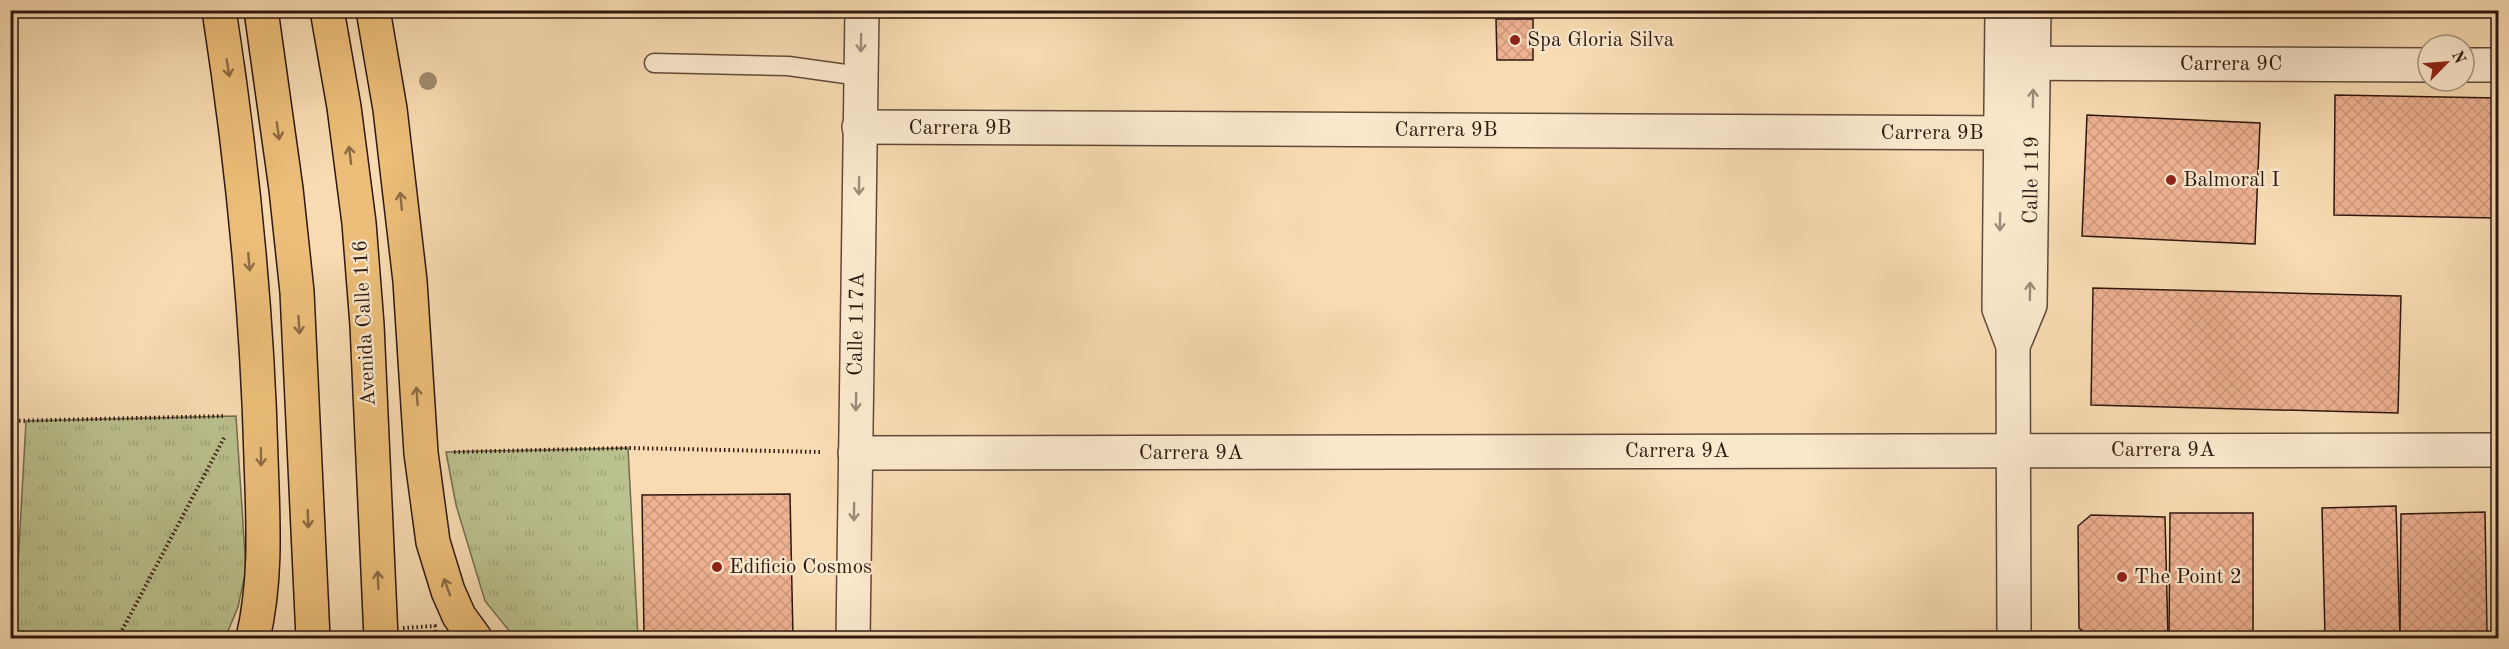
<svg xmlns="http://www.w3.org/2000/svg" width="2509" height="649" viewBox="0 0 2509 649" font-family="'Old Standard TT',serif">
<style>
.park{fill:url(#park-tufts);stroke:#746c4e;stroke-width:1.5}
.building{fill:url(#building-cross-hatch);stroke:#2e180f;stroke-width:1.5}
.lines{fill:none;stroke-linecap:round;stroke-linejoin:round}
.service-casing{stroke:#604938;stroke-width:21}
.minor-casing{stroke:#604938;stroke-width:36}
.tertiary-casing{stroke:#604938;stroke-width:36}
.primary-casing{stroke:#2e180f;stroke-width:36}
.path{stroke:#2e180f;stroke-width:4;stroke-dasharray:1.5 3;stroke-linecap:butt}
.service{stroke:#fae8cd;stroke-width:18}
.minor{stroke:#fae8cd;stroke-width:33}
.tertiary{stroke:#fae8cd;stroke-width:33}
.primary{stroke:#ecbe79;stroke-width:33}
.path-bridge{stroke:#2e180f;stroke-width:4;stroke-dasharray:1.5 3;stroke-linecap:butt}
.tree{fill:#a08c6d}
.oneway{stroke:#9e8a78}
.oneway2{stroke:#8d6b44}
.poi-dot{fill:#8f2418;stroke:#fae8cd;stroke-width:2}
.labels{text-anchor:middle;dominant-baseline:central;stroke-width:4.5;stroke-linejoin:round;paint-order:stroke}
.poi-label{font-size:21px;fill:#2e180f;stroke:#fae8cd;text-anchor:start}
.street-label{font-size:21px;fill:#2e180f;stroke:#fae8cd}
</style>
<defs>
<pattern id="park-tufts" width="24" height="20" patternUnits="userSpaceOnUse" patternTransform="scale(1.5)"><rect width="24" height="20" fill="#bac18e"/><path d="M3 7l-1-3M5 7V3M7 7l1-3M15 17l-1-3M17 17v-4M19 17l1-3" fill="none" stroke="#a0a579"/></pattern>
<pattern id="building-cross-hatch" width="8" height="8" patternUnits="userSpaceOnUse" patternTransform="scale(1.5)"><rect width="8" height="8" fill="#eeb191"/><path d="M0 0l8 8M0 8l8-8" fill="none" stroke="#cc987c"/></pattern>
</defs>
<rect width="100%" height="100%" fill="#f8dbb2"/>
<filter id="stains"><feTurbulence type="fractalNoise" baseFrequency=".00333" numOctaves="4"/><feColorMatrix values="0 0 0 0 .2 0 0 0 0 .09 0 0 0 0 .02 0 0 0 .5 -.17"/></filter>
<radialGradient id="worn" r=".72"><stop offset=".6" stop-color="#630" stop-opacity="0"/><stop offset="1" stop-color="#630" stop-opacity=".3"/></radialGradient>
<g class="park">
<polygon points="236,416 246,570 238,607 225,638 14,638 26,421"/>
<polygon points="628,448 638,638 515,638 485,601 456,505 446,452"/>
<polygon points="2498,634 2498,638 2306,638"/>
</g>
<g class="building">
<polygon points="1496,19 1533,19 1533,60 1497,60"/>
<polygon points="2335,95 2497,98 2496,218 2334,215"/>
<polygon points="2087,115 2260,123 2255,244 2082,236"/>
<polygon points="2093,288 2401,296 2398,413 2091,405"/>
<polygon points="10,455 13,455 11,621 10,621"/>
<polygon points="790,494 793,638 644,638 642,495"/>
<polygon points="2396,506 2400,635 2325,636 2322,508"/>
<polygon points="2485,512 2487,632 2400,635 2401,514"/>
<polygon points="2170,513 2253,513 2253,638 2169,638"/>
<polygon points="2091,515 2165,517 2168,638 2090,638 2079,628 2078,526"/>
<rect x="1863" y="635" width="70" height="3"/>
</g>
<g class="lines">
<g class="service-casing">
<polyline id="service" points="654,63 788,66 860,76"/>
</g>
<g class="minor-casing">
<g id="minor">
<polyline points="2004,63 2428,65"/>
<polyline points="2464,65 2498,65"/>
<polyline points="859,127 2028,133"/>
<polyline points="855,453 2498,450"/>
<polyline points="853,638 862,10"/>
</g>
</g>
<g class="tertiary-casing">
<g id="tertiary">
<polyline points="2002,10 1999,309 2013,346"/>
<polyline points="2014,638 2013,346 2030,305 2034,10"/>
</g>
</g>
<g class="primary-casing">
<g id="primary">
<path d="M219 10C242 158 257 309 261 458 263 520 267 578 253 638"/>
<polyline points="261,10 286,189 297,292 313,638"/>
<polyline points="327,10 344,107 359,223 367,325 381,638"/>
<polyline points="373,10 390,109 410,281 421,453 433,542 448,591 459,616 475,638"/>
</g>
</g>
<g class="path">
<polyline points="10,421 226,416"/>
<polyline points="454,452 628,448 821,452"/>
<polyline points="118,638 224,438"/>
</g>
<use href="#service" class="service"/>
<use href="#minor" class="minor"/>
<use href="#tertiary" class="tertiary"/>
<use href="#primary" class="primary"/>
<polyline class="path-bridge" points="403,628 435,626 436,638"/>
</g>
<circle class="tree" cx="428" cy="81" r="9"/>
<defs><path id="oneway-shaft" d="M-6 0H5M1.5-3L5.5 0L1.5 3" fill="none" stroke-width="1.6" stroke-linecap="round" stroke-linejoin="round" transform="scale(1.5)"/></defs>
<g class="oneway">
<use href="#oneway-shaft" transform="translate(861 43) rotate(91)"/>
<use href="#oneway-shaft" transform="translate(2033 98) rotate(-89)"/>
<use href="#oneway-shaft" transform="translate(859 186) rotate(91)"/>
<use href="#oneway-shaft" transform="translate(2000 222) rotate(91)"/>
<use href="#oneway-shaft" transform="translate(2030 291) rotate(-89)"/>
<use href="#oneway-shaft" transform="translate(856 402) rotate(91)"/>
<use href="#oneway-shaft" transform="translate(854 512) rotate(91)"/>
</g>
<g class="oneway2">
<use href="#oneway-shaft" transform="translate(228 68) rotate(81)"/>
<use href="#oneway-shaft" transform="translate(278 131) rotate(82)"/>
<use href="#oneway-shaft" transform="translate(350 155) rotate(-97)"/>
<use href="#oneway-shaft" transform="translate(401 201) rotate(-96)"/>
<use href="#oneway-shaft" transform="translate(249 262) rotate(85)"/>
<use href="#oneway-shaft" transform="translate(299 325) rotate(87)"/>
<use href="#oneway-shaft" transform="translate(417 396) rotate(-94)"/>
<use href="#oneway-shaft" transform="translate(261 457) rotate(89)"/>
<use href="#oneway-shaft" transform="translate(308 519) rotate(88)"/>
<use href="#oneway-shaft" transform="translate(378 580) rotate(-92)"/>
<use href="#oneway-shaft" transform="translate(447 587) rotate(-110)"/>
</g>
<g class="poi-dot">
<circle cx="1515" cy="40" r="6"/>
<circle cx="2171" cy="180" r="6"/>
<circle cx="717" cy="567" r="6"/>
<circle cx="2122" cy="577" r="6"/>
</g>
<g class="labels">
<g class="poi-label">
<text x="1527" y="40">Spa Gloria Silva</text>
<text x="2183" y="180">Balmoral I</text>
<text x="729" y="567">Edificio Cosmos</text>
<text x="2134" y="577">The Point 2</text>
</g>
<g class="street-label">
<text x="2231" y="64">Carrera 9C</text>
<text x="960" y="128">Carrera 9B</text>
<text x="1446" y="130">Carrera 9B</text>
<text x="1932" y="133">Carrera 9B</text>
<text transform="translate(2032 180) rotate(-89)">Calle 119</text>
<text transform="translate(365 323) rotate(-93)">Avenida Calle 116</text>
<text transform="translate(857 324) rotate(-89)">Calle 117A</text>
<text x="2163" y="450">Carrera 9A</text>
<text x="1677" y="451">Carrera 9A</text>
<text x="1191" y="453">Carrera 9A</text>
</g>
</g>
<rect width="2509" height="649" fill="none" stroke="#f8dbb2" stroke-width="36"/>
<rect x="12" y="12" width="2485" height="625" fill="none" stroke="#2e180f" stroke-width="3"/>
<rect x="18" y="18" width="2473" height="613" fill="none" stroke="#2e180f" stroke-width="1.5"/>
<g transform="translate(2446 63) rotate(65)"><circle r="28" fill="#fae8cd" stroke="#a89581" stroke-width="1.5"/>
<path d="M0-4.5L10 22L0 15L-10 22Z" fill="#8f2418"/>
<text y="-9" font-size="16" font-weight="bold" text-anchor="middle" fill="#2e180f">N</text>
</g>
<rect width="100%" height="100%" filter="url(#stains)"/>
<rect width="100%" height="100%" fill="url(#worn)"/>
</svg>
